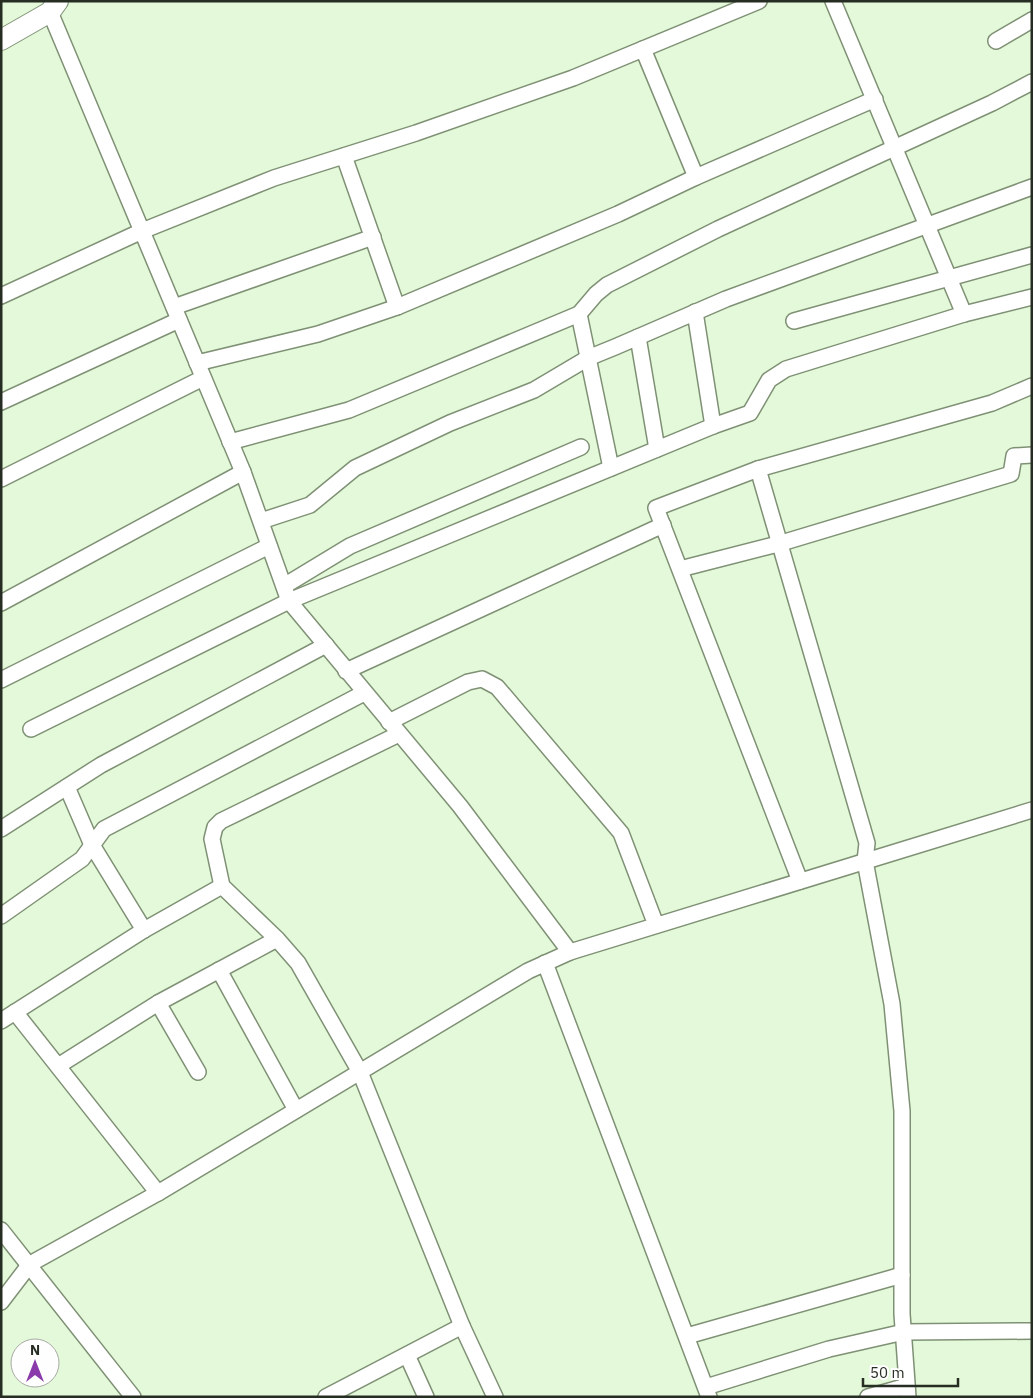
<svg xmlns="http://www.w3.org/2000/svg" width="1033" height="1398" viewBox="0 0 1033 1398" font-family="'IBM Plex Sans',sans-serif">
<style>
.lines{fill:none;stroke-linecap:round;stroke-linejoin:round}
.street-casing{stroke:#7f9175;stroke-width:18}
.secondary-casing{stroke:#7f9175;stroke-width:22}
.street{stroke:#fff;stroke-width:15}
.secondary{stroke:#fff;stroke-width:20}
</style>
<rect width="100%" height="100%" fill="#e4f9d9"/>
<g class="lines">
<g class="street-casing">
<g id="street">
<polyline points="833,1 964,314"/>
<polyline points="50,12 243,472 289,601 460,806 570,952"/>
<polyline points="996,41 1032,20"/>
<polyline points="643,49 696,177"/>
<polyline points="344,156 397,307"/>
<polyline points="1,296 142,231 274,178 416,133 573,78 759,1"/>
<polyline points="174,307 373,237"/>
<polyline points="695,312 713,426"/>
<polyline points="579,314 611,468"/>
<polyline points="794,321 1032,255"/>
<polyline points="638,337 657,449"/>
<polyline points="197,363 318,334 397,307 618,214 696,177 875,99"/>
<polyline points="1,402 179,320"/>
<polyline points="230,442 349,410 579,314 596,294 607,285 718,229 992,103 1032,82"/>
<polyline points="758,469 867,843 865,861 892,1004 902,1111 902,1314 908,1397"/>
<polyline points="1,479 203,378"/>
<polyline points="261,521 310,505 355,468 450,423 534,390 588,358 615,347 726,299 1032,187"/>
<polyline points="680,569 778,544 1011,474 1014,456 1032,455"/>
<polyline points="284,586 350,546 581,447"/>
<polyline points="1,603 243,472"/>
<polyline points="346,671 663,525"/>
<polyline points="1,680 269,546"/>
<polyline points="389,722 468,682 482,679 497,687 621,833 656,925"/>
<polyline points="31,729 289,601 713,426 750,413 769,380 786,369 964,314 1032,297"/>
<polyline points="399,734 221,821 215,827 212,839 222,886 277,939 298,963 360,1072 462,1326 495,1397"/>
<polyline points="67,787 92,845 144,930"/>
<polyline points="1,829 101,765 326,645"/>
<polyline points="800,881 656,508 758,469 992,403 1032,386"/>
<polyline points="1,916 82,859 104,829 364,693"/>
<polyline points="545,963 709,1397"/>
<polyline points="219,970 296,1110"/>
<polyline points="158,1003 198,1072"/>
<polyline points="15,1012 158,1193"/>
<polyline points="1,1021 144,930 222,886"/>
<polyline points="58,1066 158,1003 277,939"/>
<polyline points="1,1230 133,1397"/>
<polyline points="1,1302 30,1264 158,1193 528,971 570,952 1032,810"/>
<polyline points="687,1336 902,1275"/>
<polyline points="407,1355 426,1397"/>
<polyline points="706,1387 829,1349 904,1332 1032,1331"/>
<polyline points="326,1397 462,1326"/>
<polyline points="868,1397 907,1386"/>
</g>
</g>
<g class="secondary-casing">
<polyline id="secondary" points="1,40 50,12 58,1"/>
</g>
<use href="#street" class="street"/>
<use href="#secondary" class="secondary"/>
</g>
<rect width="1033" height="1398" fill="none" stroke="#262d22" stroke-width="5"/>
<g transform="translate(35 1363)"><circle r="24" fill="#fefefe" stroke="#a8aaa6"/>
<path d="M0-4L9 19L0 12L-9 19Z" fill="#8a3aaa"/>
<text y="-8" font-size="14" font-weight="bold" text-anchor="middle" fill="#262d22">N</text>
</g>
<path d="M863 1378v8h95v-8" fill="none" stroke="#262d22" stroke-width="2.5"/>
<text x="870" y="1378" font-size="15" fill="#262d22" stroke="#fefefe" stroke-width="4" paint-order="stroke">50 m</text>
</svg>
